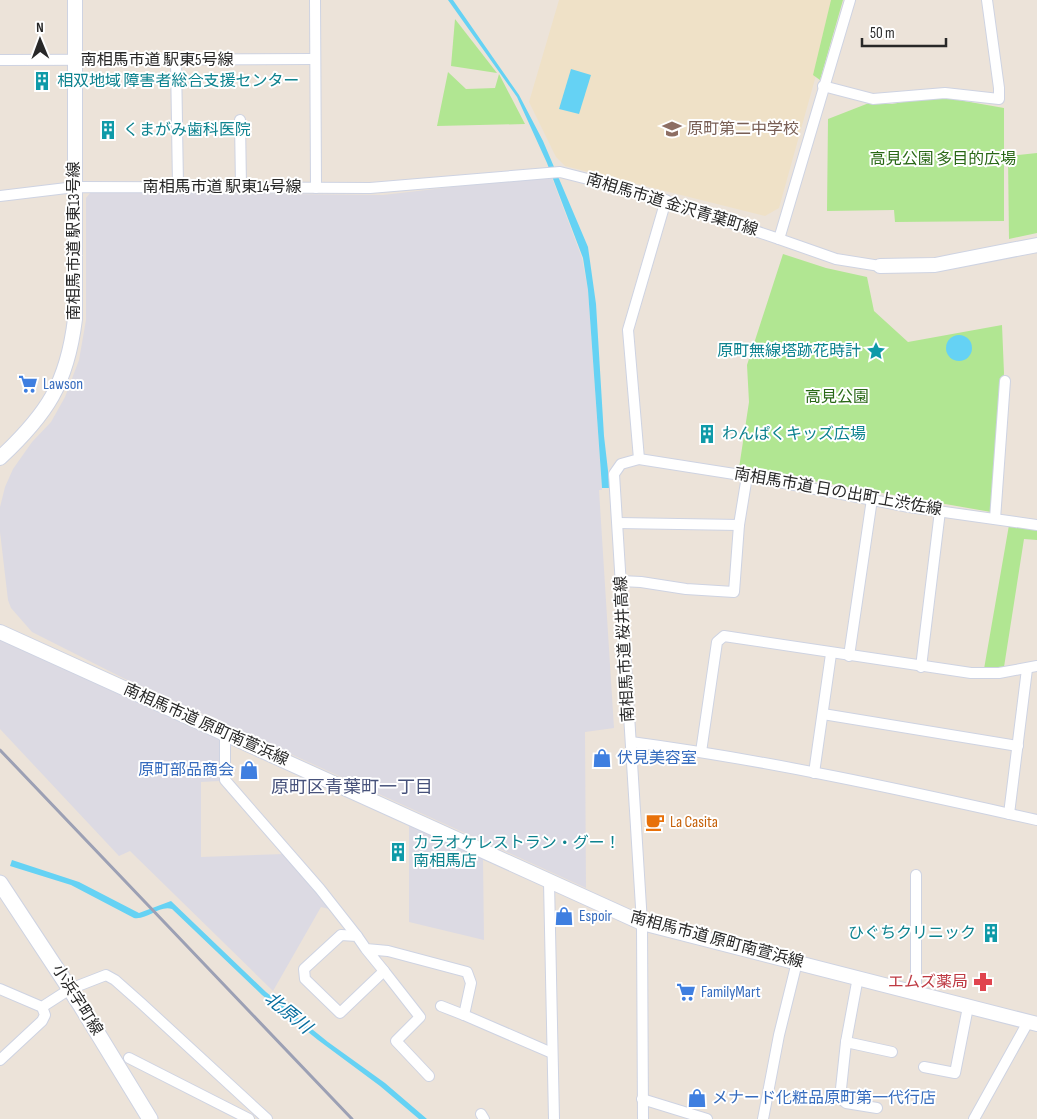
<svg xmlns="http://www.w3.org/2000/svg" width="1037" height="1119" viewBox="0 0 1037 1119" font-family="'Sofia Sans Condensed','Noto Sans JP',sans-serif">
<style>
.industrial{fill:#dcdae3}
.education{fill:#efe1c7}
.green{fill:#b1e692}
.water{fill:#65d2f4}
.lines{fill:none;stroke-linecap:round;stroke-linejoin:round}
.minor-casing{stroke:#ced3e2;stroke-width:12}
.tertiary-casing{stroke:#ced3e2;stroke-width:16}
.secondary-casing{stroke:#ced3e2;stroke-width:17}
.minor{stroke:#fff;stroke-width:10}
.tertiary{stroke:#fff;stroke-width:14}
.secondary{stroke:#fff;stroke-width:15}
.rail{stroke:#9ca0b4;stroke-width:3}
.labels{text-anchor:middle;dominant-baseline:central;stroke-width:4;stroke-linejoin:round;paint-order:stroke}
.street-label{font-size:16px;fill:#282828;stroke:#fff}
.culture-label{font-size:16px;fill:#0d838f;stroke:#fff;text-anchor:start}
.education-label{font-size:16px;fill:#785e54;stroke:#fff;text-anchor:start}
.park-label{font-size:16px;fill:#296816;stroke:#fff}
.shop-label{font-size:16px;fill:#366cbe;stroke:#fff;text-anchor:start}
.food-label{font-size:16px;fill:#c56008;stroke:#fff;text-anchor:start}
.health-label{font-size:16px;fill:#be3a42;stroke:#fff;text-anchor:end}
.neighbourhood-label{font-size:18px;fill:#47527b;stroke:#fff}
.water-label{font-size:18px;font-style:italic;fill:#066e9e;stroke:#fff}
</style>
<rect width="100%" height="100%" fill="#ece3d9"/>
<g class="industrial">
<polygon points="552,178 582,258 588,290 602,490 599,490 614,728 585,732 586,888 123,678 32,632 11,608 8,600 0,532 0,507 5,487 13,469 32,442 51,422 65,397 79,360 86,320 86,198 91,192 383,195 521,179"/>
<polygon points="0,638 220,738 219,781 201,782 201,857 285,854 333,910 321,907 273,991 130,851 119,856 0,729"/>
<polygon points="409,825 483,859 484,940 409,922"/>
</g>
<polygon class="education" points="559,0 837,0 779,208 765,216 565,166 556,157 529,102"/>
<g class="green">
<polygon points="831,0 843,0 820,80 813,75"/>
<polygon points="455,19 497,73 451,66"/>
<polygon points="448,72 466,89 495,88 499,74 525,124 437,126"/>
<polygon points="947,98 1004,108 1004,221 895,222 894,210 827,211 828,119 869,103 892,104 920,99"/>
<polygon points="1037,153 1037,233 1009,239 1008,156"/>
<polygon points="783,254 826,268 867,277 874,311 908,342 1002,325 1004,373 991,512 739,468 749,402 747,365"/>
<polygon points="1009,525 1037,530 1037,540 1024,539 1004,667 984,669"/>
</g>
<g class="water">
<polygon points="448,0 453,0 519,95 543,141 588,247 596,304 604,436 610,488 602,488 588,290 583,258 547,163 517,97"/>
<polygon points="571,69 591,75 579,114 559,109"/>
<circle cx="959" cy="348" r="13"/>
<path d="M12 860 79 882 139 913 171 901 266 992 328 1042 385 1083 427 1119H419L380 1086 318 1040 262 995 172 909C159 905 148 920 134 918L71 885 10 866Z"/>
</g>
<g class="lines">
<g class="minor-casing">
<g id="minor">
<polyline points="315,0 316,188"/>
<polyline points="0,60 314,59"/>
<polyline points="176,60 178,187"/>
<polyline points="823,86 873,99 945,93 999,99 999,88 987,0"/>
<polyline points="240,120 241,188"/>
<polyline points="0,196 75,187 370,188 560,172 643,193 779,239 850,0"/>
<polyline points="779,239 836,259 880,266"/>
<polyline points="639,459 747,476 909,507 1037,525"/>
<polyline points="995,519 1005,381"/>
<polyline points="618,523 739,525"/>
<polyline points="621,581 641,582 686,589 734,592 739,525 747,476"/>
<polyline points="849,656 872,499"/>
<polyline points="921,667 940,511"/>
<polyline points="823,714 1018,746"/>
<polyline points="225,734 225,780 320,889 357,936"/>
<path d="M631 742C767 760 903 790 1037 820"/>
<polyline points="701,752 717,642 724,636 971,673 999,673 1037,666"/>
<polyline points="814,773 831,654"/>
<polyline points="1009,814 1027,669"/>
<polyline points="549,882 554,1119"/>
<polyline points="366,949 384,971 340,1013 305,979 304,969 341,935 357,936 366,949 388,951 467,972 471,983 464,1015 552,1053"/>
<polyline points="384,971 420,1017 396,1041 429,1076"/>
<polyline points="858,977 846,1042 840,1098 846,1103 877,1108"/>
<polyline points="0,989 42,1007 70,989 106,975 115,980 141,1003 267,1119"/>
<polyline points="916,993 916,875"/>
<polyline points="441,1006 464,1015"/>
<polyline points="846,1042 892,1052"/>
<polyline points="129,1058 249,1119"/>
<polyline points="0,1060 42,1021 45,1015 42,1007"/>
<polyline points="924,1067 955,1073 968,1007"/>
<polyline points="642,1099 707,1119"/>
<polyline points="481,1114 484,1119"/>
<polyline points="643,1119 642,923 614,474 621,464 639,459 628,330 666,200"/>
<polyline points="763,1119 779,1035 797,962"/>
<polyline points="974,1119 1028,1022"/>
</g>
</g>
<g class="tertiary-casing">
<g id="tertiary">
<polyline points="880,266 935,265 1037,245"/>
<path d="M0 458C47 414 67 384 75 319V0"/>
<polyline points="0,632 642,923 1037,1024"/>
</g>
</g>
<g class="secondary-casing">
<polyline id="secondary" points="0,883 81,1006 150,1119"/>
</g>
<use href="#minor" class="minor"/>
<use href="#tertiary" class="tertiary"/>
<use href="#secondary" class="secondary"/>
<polyline class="rail" points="0,750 352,1119"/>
</g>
<defs>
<g id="building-bare" transform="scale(1.5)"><path d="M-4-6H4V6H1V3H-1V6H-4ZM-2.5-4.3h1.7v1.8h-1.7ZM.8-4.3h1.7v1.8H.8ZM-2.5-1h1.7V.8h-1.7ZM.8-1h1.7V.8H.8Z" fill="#0f9aa8" stroke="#fff" stroke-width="2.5" paint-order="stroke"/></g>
<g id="school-bare" transform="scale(1.5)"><path d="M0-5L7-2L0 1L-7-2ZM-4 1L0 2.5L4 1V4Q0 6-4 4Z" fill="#8d6e63" stroke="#fff" stroke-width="2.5" paint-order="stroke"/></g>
<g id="sight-bare" transform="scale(1.5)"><path d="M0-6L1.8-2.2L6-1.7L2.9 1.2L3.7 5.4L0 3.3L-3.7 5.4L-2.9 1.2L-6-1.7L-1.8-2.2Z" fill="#0f9aa8" stroke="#fff" stroke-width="2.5" paint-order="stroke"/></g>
<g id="supermarket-bare" transform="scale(1.5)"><path d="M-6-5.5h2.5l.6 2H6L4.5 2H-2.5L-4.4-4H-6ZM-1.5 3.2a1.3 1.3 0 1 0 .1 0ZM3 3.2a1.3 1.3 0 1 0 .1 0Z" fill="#3f7fe0" stroke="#fff" stroke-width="2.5" paint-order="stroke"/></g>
<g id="shop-bare" transform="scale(1.5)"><path d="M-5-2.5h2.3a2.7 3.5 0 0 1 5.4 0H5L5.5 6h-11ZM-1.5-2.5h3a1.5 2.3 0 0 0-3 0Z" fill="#3f7fe0" stroke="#fff" stroke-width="2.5" paint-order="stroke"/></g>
<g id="cafe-bare" transform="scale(1.5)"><path d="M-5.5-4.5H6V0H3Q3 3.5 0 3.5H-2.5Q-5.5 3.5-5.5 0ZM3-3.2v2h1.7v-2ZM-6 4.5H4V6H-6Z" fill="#e8710a" stroke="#fff" stroke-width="2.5" paint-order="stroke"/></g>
<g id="pharmacy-bare" transform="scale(1.5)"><path d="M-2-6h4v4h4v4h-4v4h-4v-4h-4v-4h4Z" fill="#e0444e" stroke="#fff" stroke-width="2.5" paint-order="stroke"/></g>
</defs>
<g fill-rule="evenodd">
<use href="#building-bare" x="42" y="81"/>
<use href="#school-bare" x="672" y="129"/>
<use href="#building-bare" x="108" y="130"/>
<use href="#sight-bare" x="876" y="351"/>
<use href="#supermarket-bare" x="28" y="384"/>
<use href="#building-bare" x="707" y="434"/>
<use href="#shop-bare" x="602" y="758"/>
<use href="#shop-bare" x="249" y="770"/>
<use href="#cafe-bare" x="655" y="822"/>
<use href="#building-bare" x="398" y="852"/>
<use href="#shop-bare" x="564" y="916"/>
<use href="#building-bare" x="991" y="933"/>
<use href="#pharmacy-bare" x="983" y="982"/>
<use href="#supermarket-bare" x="686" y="992"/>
<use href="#shop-bare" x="697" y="1098"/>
</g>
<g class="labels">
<g class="street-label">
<text x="157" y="60">南相馬市道 駅東5号線</text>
<text x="222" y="187">南相馬市道 駅東14号線</text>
<text transform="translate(672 205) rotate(17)">南相馬市道 金沢青葉町線</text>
<text transform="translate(74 241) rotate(-90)">南相馬市道 駅東13号線</text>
<text transform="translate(838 492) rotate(10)">南相馬市道 日の出町上渋佐線</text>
<text transform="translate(625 649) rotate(-93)">南相馬市道 桜井高線</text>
<text transform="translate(206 725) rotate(24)">南相馬市道 原町南萱浜線</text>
<text transform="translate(717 940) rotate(15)">南相馬市道 原町南萱浜線</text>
<text transform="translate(77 1000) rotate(58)">小浜字町線</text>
</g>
<g class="culture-label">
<text x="57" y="81">相双地域 障害者総合支援センター</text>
<text x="123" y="130">くまがみ歯科医院</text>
<text x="861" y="351" text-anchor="end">原町無線塔跡花時計</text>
<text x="722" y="434">わんぱくキッズ広場</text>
<text x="413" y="843">カラオケレストラン・グー！<tspan x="413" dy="18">南相馬店</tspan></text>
<text x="976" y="933" text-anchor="end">ひぐちクリニック</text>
</g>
<g class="education-label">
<text x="687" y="129">原町第二中学校</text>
</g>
<g class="park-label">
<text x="943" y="159">高見公園 多目的広場</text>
<text x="837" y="397">高見公園</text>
</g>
<g class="shop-label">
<text x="43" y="384">Lawson</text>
<text x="617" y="758">伏見美容室</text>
<text x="234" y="770" text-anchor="end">原町部品商会</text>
<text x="579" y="916">Espoir</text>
<text x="701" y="992">FamilyMart</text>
<text x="712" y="1098">メナード化粧品原町第一代行店</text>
</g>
<g class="food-label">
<text x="670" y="822">La Casita</text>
</g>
<g class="health-label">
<text x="968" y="982">エムズ薬局</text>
</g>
<g class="neighbourhood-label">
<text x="352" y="787">原町区青葉町一丁目</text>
</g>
<g class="water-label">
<text transform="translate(288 1013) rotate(39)">北原川</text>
</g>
</g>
<g transform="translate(40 40) rotate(359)" stroke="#ffffff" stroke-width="4" paint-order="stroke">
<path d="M0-4L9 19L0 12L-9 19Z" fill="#282828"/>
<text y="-8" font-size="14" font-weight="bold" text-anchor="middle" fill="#282828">N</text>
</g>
<path d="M862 38v8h84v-8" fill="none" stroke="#282828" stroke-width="2.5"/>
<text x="870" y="38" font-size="15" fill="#282828" stroke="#ffffff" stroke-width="4" paint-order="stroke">50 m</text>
</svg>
